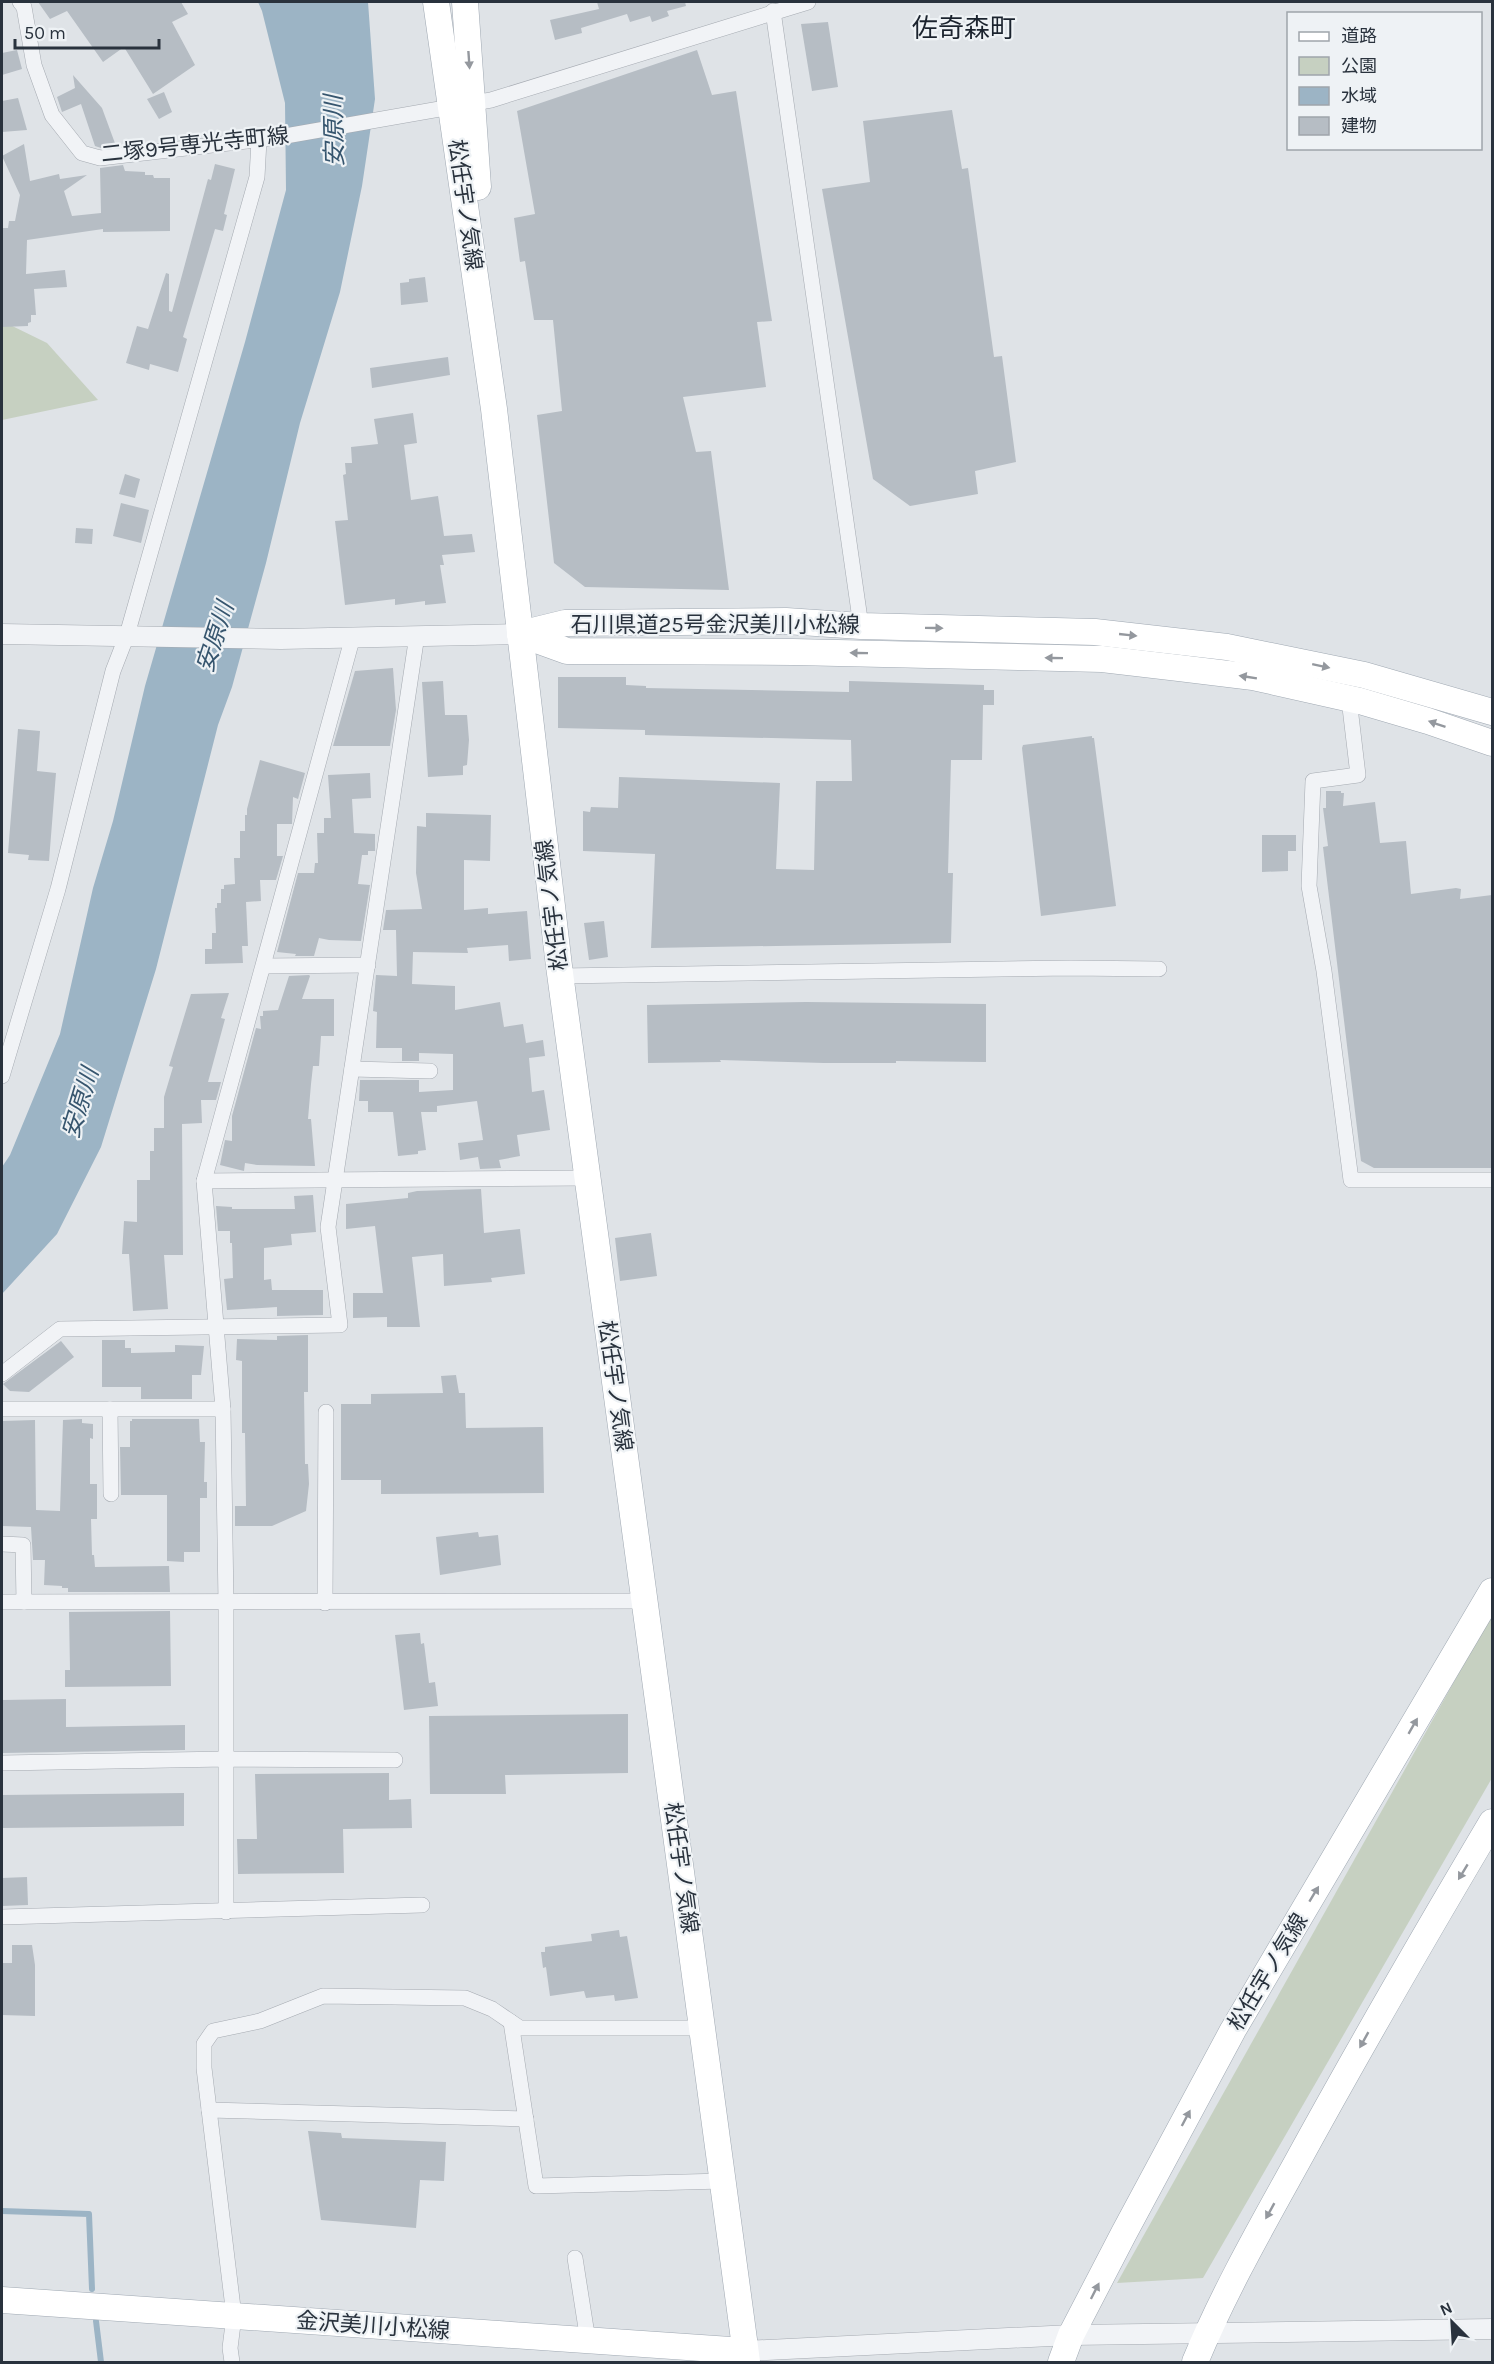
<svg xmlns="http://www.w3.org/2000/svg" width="1494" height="2364" viewBox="0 0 1494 2364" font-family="Karla,'Noto Sans JP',sans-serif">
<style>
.green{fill:#c6d0c1}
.water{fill:#9cb4c5}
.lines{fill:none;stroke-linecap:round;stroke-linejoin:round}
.stream{stroke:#9cb4c5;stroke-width:6}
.building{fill:#b6bdc4}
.minor-casing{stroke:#a5aab1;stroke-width:16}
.tertiary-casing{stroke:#a5aab1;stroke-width:21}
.primary-casing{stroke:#9fa8b2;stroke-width:27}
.minor{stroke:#f1f3f6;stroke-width:15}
.tertiary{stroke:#f1f3f6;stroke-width:20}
.primary{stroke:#fff;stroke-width:26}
.oneway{fill:#94989e}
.labels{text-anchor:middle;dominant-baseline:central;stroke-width:4.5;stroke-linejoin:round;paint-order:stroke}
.street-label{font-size:22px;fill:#29323d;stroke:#eef2f5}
.water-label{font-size:24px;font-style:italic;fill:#36556e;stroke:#eef2f5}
.quarter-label{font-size:26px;fill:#1b232e;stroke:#eef2f5}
</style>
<rect width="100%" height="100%" fill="#dfe3e7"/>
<g class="green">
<polygon points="2,321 47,343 98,400 2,420"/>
<polygon points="1492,1614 1492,1778 1203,2278 1117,2283"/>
</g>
<polygon class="water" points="258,2 368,2 375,99 362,186 340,292 300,423 266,563 232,687 218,725 156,969 101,1147 57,1234 2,1294 2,1167 10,1155 60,1034 93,888 113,821 145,686 245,342 286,190 285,103 262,11"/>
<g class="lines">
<g class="stream">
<polyline points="2,2211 89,2214 92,2289"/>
<polyline points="96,2321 101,2362"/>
</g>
</g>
<g class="building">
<polygon points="38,2 181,2 188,14 172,22 195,65 153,94 124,47 103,62 67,11 50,19"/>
<polygon points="597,2 685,2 686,6 667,11 669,16 652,22 650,16 630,22 627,14 581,28 582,33 555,40 550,20 599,9"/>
<polygon points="828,22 838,87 812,91 801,24"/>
<polygon points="17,50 22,69 2,75 2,53"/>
<polygon points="697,50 712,95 736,91 772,321 757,322 766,387 683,397 696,452 711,451 729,590 585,587 554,563 537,415 562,411 553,320 534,320 525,261 520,262 514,218 535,214 517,111"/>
<polygon points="73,75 102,108 116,146 101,148 95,146 81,104 62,112 57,97 75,88"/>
<polygon points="164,92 172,112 159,119 147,99"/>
<polygon points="18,98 27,130 2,132 2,101"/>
<polygon points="952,110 962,169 968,168 994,357 1002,356 1016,462 975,471 978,494 910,506 873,479 822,189 870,182 863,121"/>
<polygon points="24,144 30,181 59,174 60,179 87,175 64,191 72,216 101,213 100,168 123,165 125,171 145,172 145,175 153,175 154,178 170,178 170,231 103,232 103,229 27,240 26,274 65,270 67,287 34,289 36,315 31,315 31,322 28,323 28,326 2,327 2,228 8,228 9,221 15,221 20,195 2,156"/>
<polygon points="215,164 235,169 224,214 227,215 223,231 215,229 183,337 187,339 178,372 150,364 149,370 126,363 137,326 148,329 166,273 169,274 169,311 172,312 208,179 211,180"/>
<polygon points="425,277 428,302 401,305 400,283 409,282 409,279"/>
<polygon points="448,357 450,375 372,388 370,368"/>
<polygon points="413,413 417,443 404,445 411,500 438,496 444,536 472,534 475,552 442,555 444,565 440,565 446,603 425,605 425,601 395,605 395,599 345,605 335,521 348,520 343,475 346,474 345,463 352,463 351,447 378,444 374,419"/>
<polygon points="125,474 140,479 135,498 119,494"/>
<polygon points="121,503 149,510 141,543 113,536"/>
<polygon points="76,528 93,529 92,544 75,543"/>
<polygon points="393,668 396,710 390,746 333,746 355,671"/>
<polygon points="558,677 626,677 626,685 646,686 646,688 849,692 849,681 984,685 984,690 994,690 994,705 983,705 982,760 951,760 948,873 953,873 951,943 651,948 655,854 583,851 583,811 590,812 591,807 618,808 619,777 780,783 776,869 814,870 816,781 852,781 851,740 645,735 645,730 558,728"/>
<polygon points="443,681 445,715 467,715 469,740 467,765 463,766 463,775 428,777 422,682"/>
<polygon points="18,729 40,731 37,771 56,773 49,861 28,860 29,855 8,853"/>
<polygon points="1092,736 1092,738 1094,738 1116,906 1041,916 1022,748 1023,745"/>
<polygon points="260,760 305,773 298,799 293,797 292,824 277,824 277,856 283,856 276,880 260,880 261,901 246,902 248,946 242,946 243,963 205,964 205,949 212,949 212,933 216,933 215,908 217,908 217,903 221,903 221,889 224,889 224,885 235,884 234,858 240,858 240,831 245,831 245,815 247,815 247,809"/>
<polygon points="370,773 371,798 352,799 354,833 375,834 375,851 368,851 368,855 362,855 358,884 370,885 361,941 329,940 319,938 314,956 295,956 296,954 277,952 298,873 314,873 315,863 318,863 317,833 324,833 324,818 331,818 328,775"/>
<polygon points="1326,791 1341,791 1341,793 1344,793 1343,806 1375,802 1380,843 1406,841 1411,894 1456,888 1461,889 1460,899 1492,895 1492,1168 1374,1168 1361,1161 1323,847 1328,846 1323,808 1326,808"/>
<polygon points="426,813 491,815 490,861 464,860 464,910 488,908 488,914 527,911 531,959 509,961 508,945 467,948 468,953 413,952 412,984 455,986 455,1010 500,1002 504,1027 523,1024 526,1043 543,1040 545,1056 529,1058 532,1092 544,1090 550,1130 517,1135 520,1156 499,1160 501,1168 480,1169 478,1157 460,1160 458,1143 483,1140 477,1101 437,1106 437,1112 421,1112 426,1150 418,1151 418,1154 398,1156 393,1112 368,1112 368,1101 359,1101 360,1080 419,1080 419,1092 453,1090 453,1054 419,1053 419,1061 402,1061 402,1048 376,1048 377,1012 373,1011 376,975 397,976 396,930 383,930 386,910 422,909 416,873 417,826 426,827"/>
<polygon points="1262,835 1296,835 1296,851 1288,851 1288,871 1262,872"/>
<polygon points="604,921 608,957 589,960 584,923"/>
<polygon points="309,975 310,976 302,999 334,999 334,1036 321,1036 319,1066 313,1066 311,1084 308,1119 311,1119 315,1166 257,1165 245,1163 244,1171 220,1165 225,1140 232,1141 232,1116 256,1028 261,1029 260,1016 263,1016 263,1011 278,1010 289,976"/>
<polygon points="229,993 221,1018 225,1019 208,1082 221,1082 216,1100 201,1100 202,1123 182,1124 183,1255 164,1255 168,1309 133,1311 129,1254 122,1254 124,1221 137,1222 137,1180 150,1180 150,1151 154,1151 154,1128 164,1128 164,1097 173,1067 169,1066 191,994"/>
<polygon points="806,1002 986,1004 986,1062 896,1061 896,1063 824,1063 720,1060 721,1062 648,1063 647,1005"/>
<polygon points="481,1189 484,1233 520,1229 525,1274 491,1278 492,1282 444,1286 443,1254 412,1257 420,1327 387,1327 387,1317 353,1318 353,1293 383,1293 375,1226 346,1229 346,1204 408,1198 408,1193 417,1191"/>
<polygon points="313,1195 316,1232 291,1234 292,1245 264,1248 264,1280 271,1279 272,1290 323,1290 323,1315 277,1316 277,1307 227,1310 224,1279 233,1278 232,1243 230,1243 230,1231 218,1231 216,1206 232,1207 232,1209 295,1209 294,1196"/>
<polygon points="651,1233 657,1276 620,1281 615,1238"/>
<polygon points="308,1335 308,1392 304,1392 305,1464 308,1464 309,1484 306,1511 272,1526 235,1526 235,1506 246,1506 245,1433 242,1433 242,1361 236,1360 237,1339 277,1340 277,1336"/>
<polygon points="102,1340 125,1340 125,1348 131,1348 131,1353 175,1352 175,1345 204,1346 201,1375 192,1375 192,1399 141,1399 141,1387 102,1387"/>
<polygon points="61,1341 74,1357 29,1392 10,1391 3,1384"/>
<polygon points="456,1375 459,1393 465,1393 466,1428 543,1427 544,1493 381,1494 381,1480 341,1480 341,1404 371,1404 371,1394 443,1393 441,1376"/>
<polygon points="82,1419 82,1423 93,1424 93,1439 90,1438 90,1484 97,1484 97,1519 91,1519 92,1555 94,1555 95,1567 169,1566 170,1592 68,1592 68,1588 62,1588 62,1586 44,1585 45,1560 33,1560 31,1527 2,1526 2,1421 35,1420 36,1510 60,1511 63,1420"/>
<polygon points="132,1419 199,1419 200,1442 205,1442 204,1482 207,1482 207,1498 200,1498 200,1552 184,1552 184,1562 167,1561 167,1495 121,1495 120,1447 130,1447 130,1421 132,1421"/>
<polygon points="478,1532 479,1537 498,1535 501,1565 440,1575 436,1537"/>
<polygon points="170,1611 171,1686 65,1687 65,1670 70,1670 69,1612"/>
<polygon points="420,1633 421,1644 424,1643 429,1683 435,1682 438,1706 404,1710 395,1635"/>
<polygon points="66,1699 66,1727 185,1725 185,1750 2,1753 2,1700"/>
<polygon points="628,1714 628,1773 505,1775 506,1794 430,1794 429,1716"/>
<polygon points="389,1773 389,1800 411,1799 412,1828 343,1829 344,1873 238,1874 237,1839 257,1839 255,1774"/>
<polygon points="184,1793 184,1826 2,1828 2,1795"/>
<polygon points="27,1877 28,1905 2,1906 2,1878"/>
<polygon points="619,1930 620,1937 627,1936 638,1998 615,2001 614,1995 586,1998 584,1991 550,1996 546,1967 543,1968 541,1952 545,1952 545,1947 592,1941 591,1934"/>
<polygon points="12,1945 32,1945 35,1965 35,2016 2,2015 2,1963 12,1963"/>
<polygon points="308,2131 341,2133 342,2138 446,2142 444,2181 420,2180 416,2228 321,2220"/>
</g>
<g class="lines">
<g class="minor-casing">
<g id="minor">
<polyline points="20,2 24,7 34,65 52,115 82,153 100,158 274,138 491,100 808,2"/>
<polyline points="773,11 861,626"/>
<polyline points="1349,699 1358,775 1313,781 1309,886 1324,971 1351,1180 1492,1180"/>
<polyline points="264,966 368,965"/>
<polyline points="561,976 1071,968 1159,969"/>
<polyline points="352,1069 430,1071"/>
<polyline points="2,1076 58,889 113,671 127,635 257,177 259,140"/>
<polyline points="204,1181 587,1178"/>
<polyline points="2,1374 60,1329 340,1325 328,1227 417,635"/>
<polyline points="2,1409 223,1409"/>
<polyline points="110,1409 111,1494"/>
<polyline points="2,1544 23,1545 24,1602"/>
<polyline points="2,1602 644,1601"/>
<polyline points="325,1603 326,1412"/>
<polyline points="2,1763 226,1759 395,1760"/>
<polyline points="226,1912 226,1603 223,1409 204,1181 353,636"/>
<polyline points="2,1917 422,1905"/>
<polyline points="511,2022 536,2186 723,2181"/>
<polyline points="209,2110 526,2119"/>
<polyline points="575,2258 588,2341"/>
<polyline points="232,2362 230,2348 234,2316 204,2068 204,2044 213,2031 260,2021 323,1996 465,1998 492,2009 520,2028 702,2028"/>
</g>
</g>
<g class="tertiary-casing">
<g id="tertiary">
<polyline points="2,634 281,639 520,634"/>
<polyline points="745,2351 1071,2335 1492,2329"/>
</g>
</g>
<g class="primary-casing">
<g id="primary">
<polyline points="436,2 494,409 559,966 747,2362"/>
<polyline points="465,2 478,187"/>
<polyline points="520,634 567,651 793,652 1102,659 1179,668 1253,677 1360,701 1428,721 1492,743"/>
<polyline points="520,634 565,623 786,621 861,626 1095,632 1227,647 1364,675 1492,712"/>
<polyline points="2,2300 745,2351"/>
<polyline points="1061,2362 1071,2335 1124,2233 1233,2030 1492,1591"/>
<path d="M1195 2362C1223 2294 1260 2229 1296 2164 1359 2049 1425 1935 1492 1822"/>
</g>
</g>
<use href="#minor" class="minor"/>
<use href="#tertiary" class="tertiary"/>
<use href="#primary" class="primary"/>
</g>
<defs><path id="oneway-solid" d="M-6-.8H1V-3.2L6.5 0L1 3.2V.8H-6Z" transform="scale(1.5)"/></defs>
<g class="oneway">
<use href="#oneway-solid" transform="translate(469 60) rotate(86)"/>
<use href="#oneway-solid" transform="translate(934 628) rotate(1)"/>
<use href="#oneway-solid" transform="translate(1128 635) rotate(6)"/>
<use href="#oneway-solid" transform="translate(859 653) rotate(-179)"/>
<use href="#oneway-solid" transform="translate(1054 658) rotate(-179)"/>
<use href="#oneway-solid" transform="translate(1321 666) rotate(12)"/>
<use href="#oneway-solid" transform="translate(1248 677) rotate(-171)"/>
<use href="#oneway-solid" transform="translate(1437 724) rotate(-161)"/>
<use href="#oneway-solid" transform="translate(1413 1726) rotate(-60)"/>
<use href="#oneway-solid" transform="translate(1463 1872) rotate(121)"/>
<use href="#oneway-solid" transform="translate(1314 1894) rotate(-59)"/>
<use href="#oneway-solid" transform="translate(1364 2040) rotate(119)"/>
<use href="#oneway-solid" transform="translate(1186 2118) rotate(-62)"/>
<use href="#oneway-solid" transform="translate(1270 2211) rotate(119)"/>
<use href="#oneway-solid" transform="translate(1095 2291) rotate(-63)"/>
</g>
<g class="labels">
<g class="street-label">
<text transform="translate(195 145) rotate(-6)">二塚9号専光寺町線</text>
<text transform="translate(465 205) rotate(82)">松任宇ノ気線</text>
<text x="715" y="625">石川県道25号金沢美川小松線</text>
<text transform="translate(552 905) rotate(-97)">松任宇ノ気線</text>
<text transform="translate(615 1386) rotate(82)">松任宇ノ気線</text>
<text transform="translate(681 1868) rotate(82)">松任宇ノ気線</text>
<text transform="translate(1268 1972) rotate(-59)">松任宇ノ気線</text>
<text transform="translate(373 2326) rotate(4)">金沢美川小松線</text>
</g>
<g class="water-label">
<text transform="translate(334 131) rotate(-91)">安原川</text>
<text transform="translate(215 637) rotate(-72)">安原川</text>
<text transform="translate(80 1103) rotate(-73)">安原川</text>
</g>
<g class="quarter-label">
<text x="964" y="28">佐奇森町</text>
</g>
</g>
<rect width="1494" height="2364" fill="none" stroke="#29323d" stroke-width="6"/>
<rect x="1287" y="12" width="195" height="138" fill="#eef2f5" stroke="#9fa5ab" stroke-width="1.5"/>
<rect x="1299" y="32" width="30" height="9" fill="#ffffff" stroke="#9fa5ab" stroke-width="1.5"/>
<text x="1341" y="42" font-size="18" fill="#29323d">道路</text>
<rect x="1299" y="57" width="30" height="18" fill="#c6d0c1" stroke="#9fa5ab" stroke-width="1.5"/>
<text x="1341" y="72" font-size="18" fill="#29323d">公園</text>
<rect x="1299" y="87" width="30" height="18" fill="#9cb4c5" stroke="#9fa5ab" stroke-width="1.5"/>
<text x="1341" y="102" font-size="18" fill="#29323d">水域</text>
<rect x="1299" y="117" width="30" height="18" fill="#b6bdc4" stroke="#9fa5ab" stroke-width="1.5"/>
<text x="1341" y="132" font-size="18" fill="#29323d">建物</text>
<g transform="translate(1452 2322) rotate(336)" stroke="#eef2f5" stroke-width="4.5" paint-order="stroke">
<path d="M0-4.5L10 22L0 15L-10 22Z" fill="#29323d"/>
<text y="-9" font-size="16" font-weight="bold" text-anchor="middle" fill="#29323d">N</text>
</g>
<path d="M15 39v9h144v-9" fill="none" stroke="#29323d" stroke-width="3"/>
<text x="24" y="39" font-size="18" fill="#29323d" stroke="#eef2f5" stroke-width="4.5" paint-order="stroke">50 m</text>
</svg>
